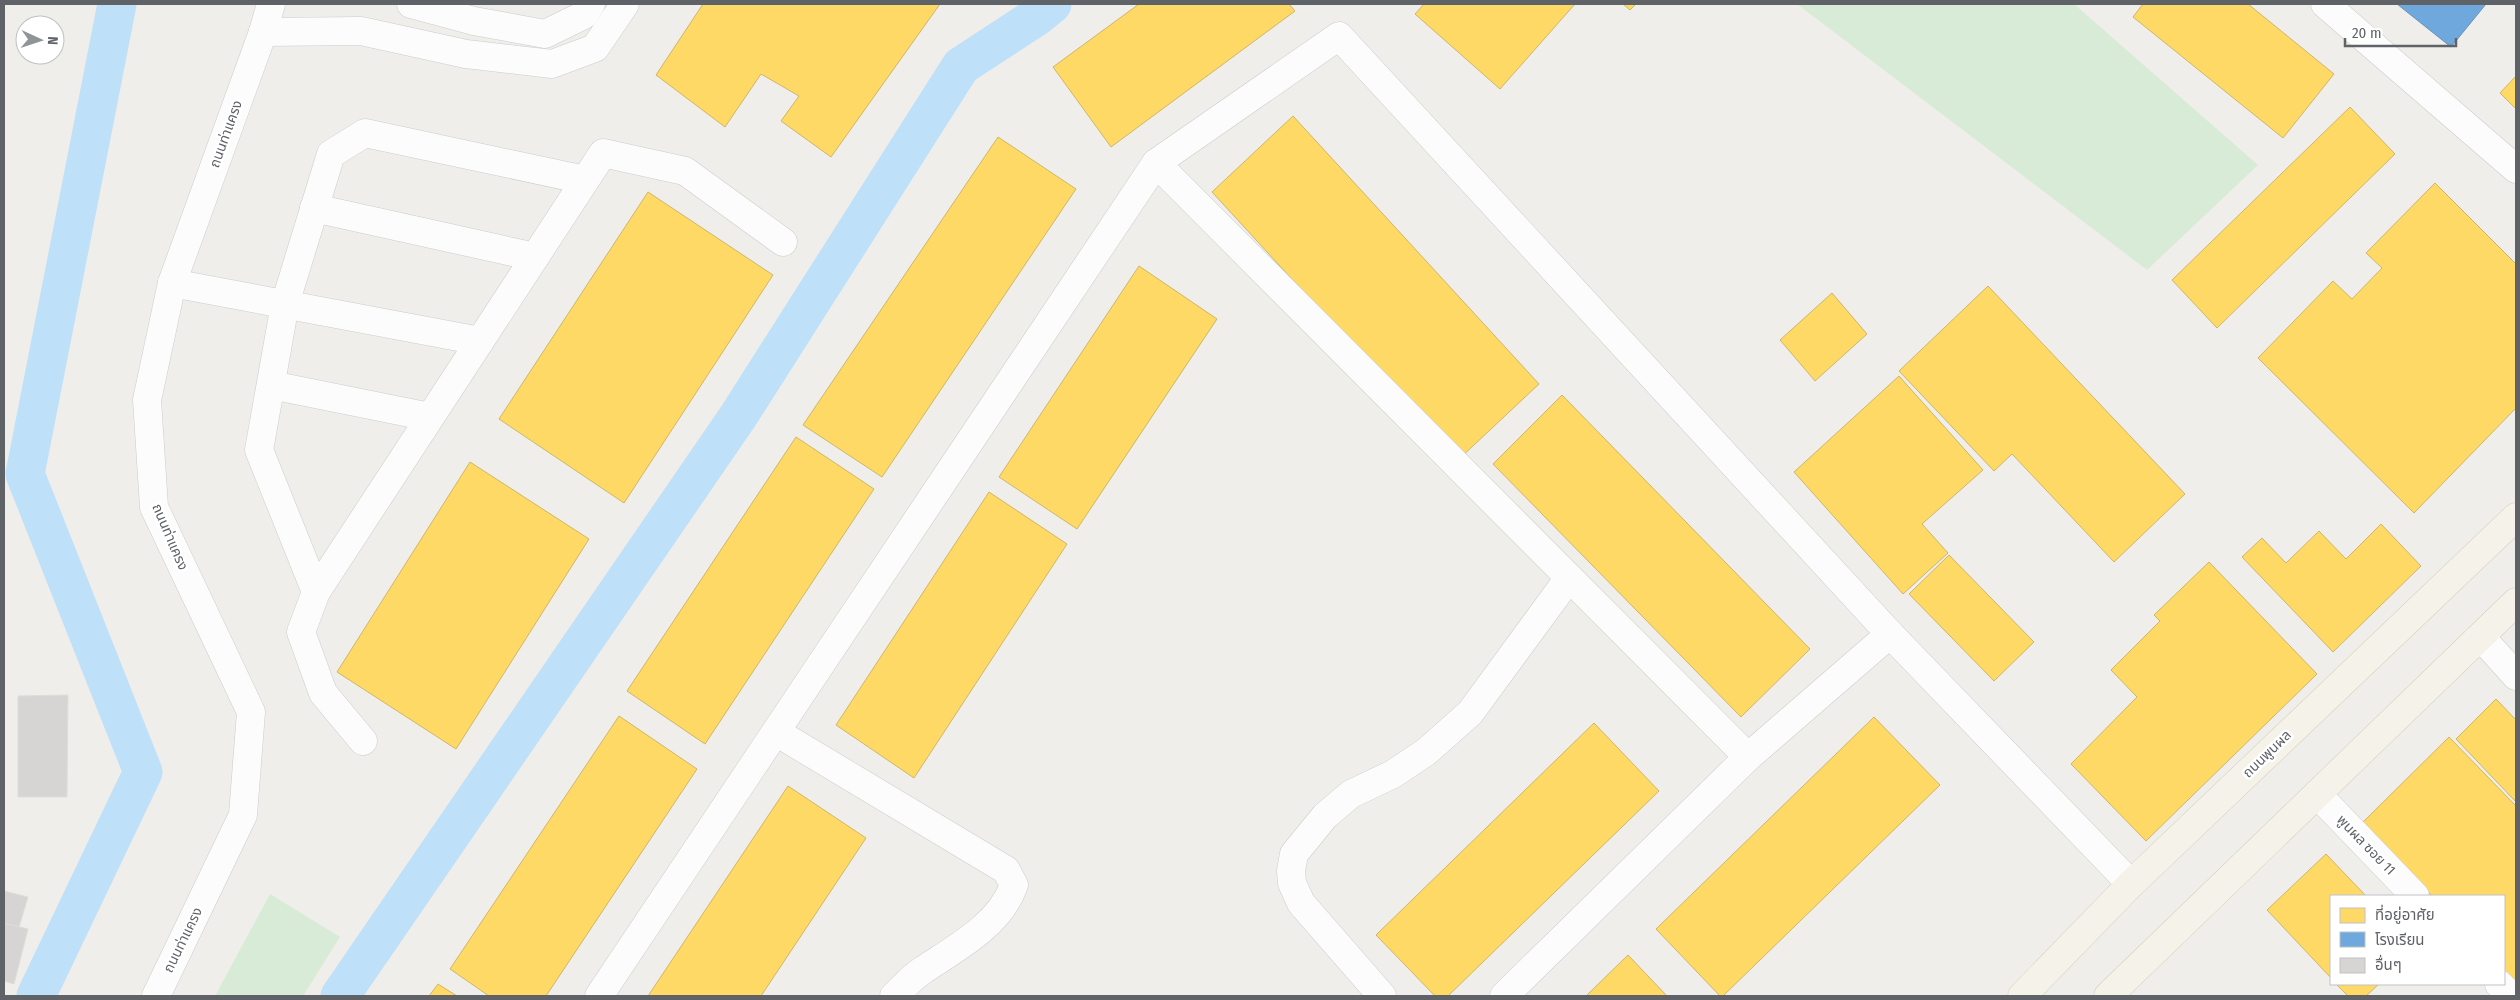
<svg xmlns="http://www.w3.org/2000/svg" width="2520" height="1000" viewBox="0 0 2520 1000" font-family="'Fira Sans Condensed','Noto Sans Thai',sans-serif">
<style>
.green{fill:#d8ebd6}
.homes{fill:#ffd966;stroke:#cfb667}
.schools{fill:#6fa8dc;stroke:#6a93b9}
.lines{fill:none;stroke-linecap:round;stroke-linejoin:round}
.canal{stroke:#bfe0f9;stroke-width:39}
.building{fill:#d6d5d3;stroke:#deddd9}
.minor-casing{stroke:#cbcccc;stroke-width:29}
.major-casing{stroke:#d7ceb8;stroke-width:29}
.minor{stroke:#fdfcfc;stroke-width:28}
.major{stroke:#f4f2e9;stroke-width:28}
.labels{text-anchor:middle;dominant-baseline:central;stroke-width:5;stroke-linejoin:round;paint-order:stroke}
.street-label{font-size:14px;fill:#5f6368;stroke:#fff}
</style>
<rect width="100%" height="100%" fill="#efeeea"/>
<g class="green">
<polygon points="1797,4 2074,4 2258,165 2147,270"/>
<polygon points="270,894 340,937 303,996 215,996"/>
</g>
<g class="homes">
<polygon points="703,4 940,4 831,157 781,121 799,96 761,74 725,127 656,75"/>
<polygon points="1139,4 1289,4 1295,11 1111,147 1053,67"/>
<polygon points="1424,4 1575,4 1500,89 1415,14"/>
<polygon points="1623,4 1636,4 1630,10"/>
<polygon points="2143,4 2248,4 2334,74 2283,138 2133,17"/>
<polygon points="2516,76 2516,109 2500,93"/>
<polygon points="2350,107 2395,154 2217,328 2172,280"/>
<polygon points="1293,116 1539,384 1458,460 1212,192"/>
<polygon points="998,137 1076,189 882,477 803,425"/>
<polygon points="2435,183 2516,264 2516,408 2414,513 2258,358 2333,281 2352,299 2382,268 2366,253"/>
<polygon points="648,192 773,275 624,503 499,419"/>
<polygon points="1139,266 1217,319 1077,529 999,477"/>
<polygon points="1988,286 2185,494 2114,562 2012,454 1994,471 1899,371"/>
<polygon points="1832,293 1867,334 1815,381 1780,340"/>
<polygon points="1899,376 1983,470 1922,524 1948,553 1903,594 1794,472"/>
<polygon points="1562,395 1810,649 1741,717 1493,464"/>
<polygon points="796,437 874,489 705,744 627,691"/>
<polygon points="470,462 589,539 456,749 337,672"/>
<polygon points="989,492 1067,544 914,778 836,725"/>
<polygon points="2381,524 2421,566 2333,652 2242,557 2262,538 2286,563 2319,531 2346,559"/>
<polygon points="1949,555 2034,642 1994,681 1909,594"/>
<polygon points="2209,562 2317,674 2146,841 2071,764 2137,697 2111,670 2160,621 2154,615"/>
<polygon points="2496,699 2516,720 2516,802 2456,739"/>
<polygon points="619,716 697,769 546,996 489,996 450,969"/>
<polygon points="1874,717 1940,785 1723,996 1720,996 1656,929"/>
<polygon points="1594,723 1659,791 1448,996 1435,996 1376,935"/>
<polygon points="2449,737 2516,806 2516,983 2504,970 2504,896 2432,896 2361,824"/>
<polygon points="788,786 866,838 761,996 648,996"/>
<polygon points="2326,854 2366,896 2331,896 2331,978 2267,910"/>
<polygon points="1628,955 1667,996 1586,996"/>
<polygon points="438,984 457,996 429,996"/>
<polygon points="2336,984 2379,984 2366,996 2348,996"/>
</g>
<polygon class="schools" points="2397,4 2486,4 2451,47"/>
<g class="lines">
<g class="canal">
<polyline points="36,996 143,772 25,474 117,4"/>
<polyline points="340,996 739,415 961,66 1036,17 1052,4"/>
</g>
</g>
<g class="building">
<polygon points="68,695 67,797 18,797 18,696"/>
<polygon points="4,891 28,897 19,927 4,923"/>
<polygon points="4,923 28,929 14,984 4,981"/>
</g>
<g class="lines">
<g class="minor-casing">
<g id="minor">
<polyline points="411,4 474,21 545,34 584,15 591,4"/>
<polyline points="2325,4 2516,169"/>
<polyline points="263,32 361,31 466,54 552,64 595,48 625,4"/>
<polyline points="1156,163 1748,757"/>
<polyline points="314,208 535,257"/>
<polyline points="172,283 480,341"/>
<polyline points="271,385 430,417"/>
<polyline points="316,592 259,450 285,304 331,154 365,133 585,180"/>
<polyline points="2481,637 2516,676"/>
<path d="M776 732 1006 870 1014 885C1000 925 956 948 923 970 912 977 903 988 894 996"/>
<polyline points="363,741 323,693 301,632 316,592 603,153 685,171 783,242"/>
<polyline points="2317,794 2415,896"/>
<polyline points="2499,984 2511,996"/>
<polyline points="156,996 243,815 251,712 154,507 147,400 172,283 263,32 271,4"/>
<polyline points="599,996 1156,163 1339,36 1890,634 2131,884"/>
<polyline points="1382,996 1301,903 1292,883 1291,871 1294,854 1325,816 1351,794 1393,774 1426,752 1470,713 1569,578"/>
<polyline points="1504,996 1748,757 1890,634"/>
</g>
</g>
<g class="major-casing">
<g id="major">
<polyline points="2022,996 2131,884 2516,517"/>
<polyline points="2108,996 2516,602"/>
</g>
</g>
<use href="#minor" class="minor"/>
<use href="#major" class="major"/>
</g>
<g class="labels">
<g class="street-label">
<text transform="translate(226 134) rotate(-70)">ถนนท่าแครง</text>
<text transform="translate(170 537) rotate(67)">ถนนท่าแครง</text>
<text transform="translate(2267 754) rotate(-44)">ถนนพูนผล</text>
<text transform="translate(2366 845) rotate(46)">พูนผล ซอย 11</text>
<text transform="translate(183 940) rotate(-64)">ถนนท่าแครง</text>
</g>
</g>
<rect width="2520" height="1000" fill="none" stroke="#5f6368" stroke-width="10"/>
<rect x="2330" y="895" width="175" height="90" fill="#ffffff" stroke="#bfc1c3"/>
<rect x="2340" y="908" width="25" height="15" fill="#ffd966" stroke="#bfc1c3"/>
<text x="2375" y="920" font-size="15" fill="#5f6368">ที่อยู่อาศัย</text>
<rect x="2340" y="932" width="25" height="15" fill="#6fa8dc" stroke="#bfc1c3"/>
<text x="2375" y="945" font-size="15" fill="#5f6368">โรงเรียน</text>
<rect x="2340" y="958" width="25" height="15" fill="#d6d5d3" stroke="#bfc1c3"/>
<text x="2375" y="970" font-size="15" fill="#5f6368">อื่นๆ</text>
<g transform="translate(40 40) rotate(93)"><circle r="24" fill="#ffffff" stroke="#bfc1c3"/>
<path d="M0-4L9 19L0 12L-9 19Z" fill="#919496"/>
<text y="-8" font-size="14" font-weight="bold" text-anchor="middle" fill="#5f6368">N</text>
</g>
<path d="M2345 38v8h111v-8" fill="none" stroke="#5f6368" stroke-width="2.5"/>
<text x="2352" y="38" font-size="15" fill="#5f6368" stroke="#ffffff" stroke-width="4" paint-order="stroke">20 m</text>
</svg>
